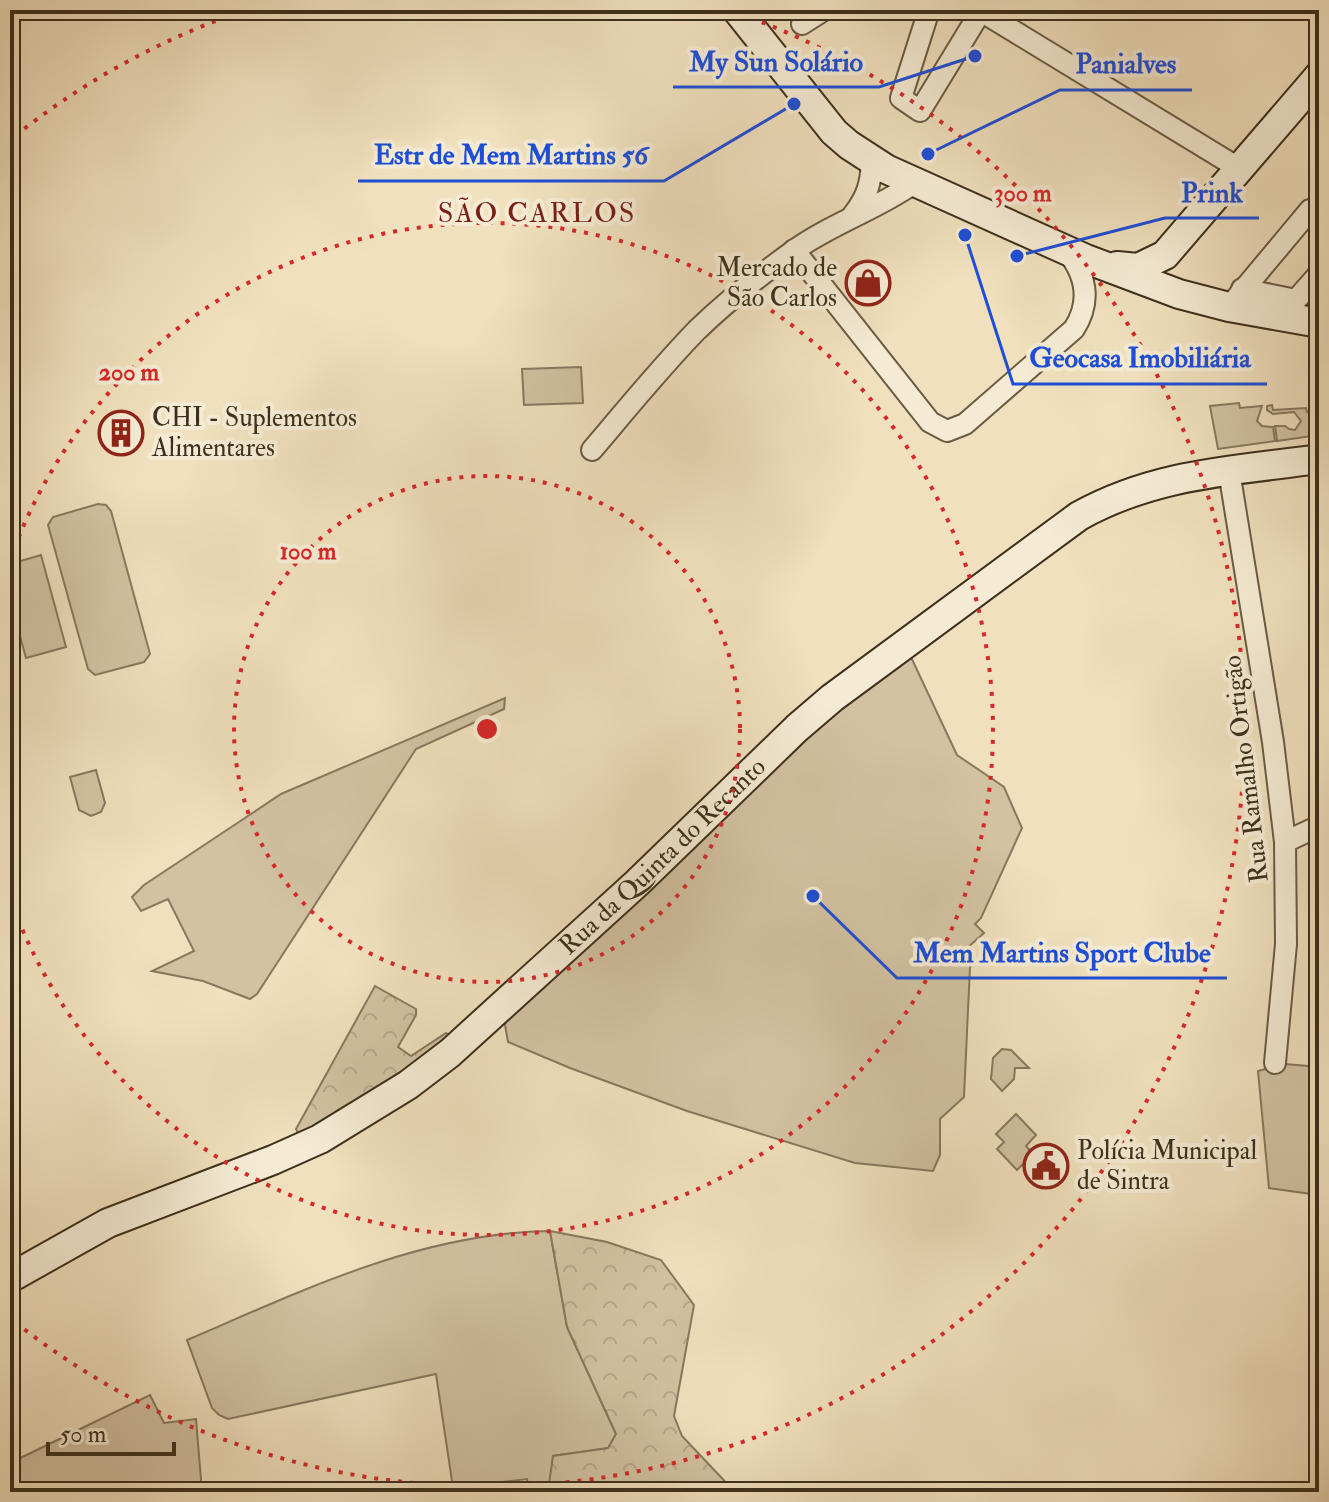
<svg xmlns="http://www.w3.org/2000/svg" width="1329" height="1502" viewBox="0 0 1329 1502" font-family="'IM FELL Double Pica',serif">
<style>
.green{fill:#d2c2a2;stroke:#88785f;stroke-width:2}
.forest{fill:url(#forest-crowns);stroke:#88785f;stroke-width:2}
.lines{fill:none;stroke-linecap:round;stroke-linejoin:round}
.street-casing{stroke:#6a5b44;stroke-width:24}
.secondary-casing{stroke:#3d2f1c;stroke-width:32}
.street{stroke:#f5ebd4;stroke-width:20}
.secondary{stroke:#f5ebd4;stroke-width:28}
.ring{fill:none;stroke:#d62828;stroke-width:4;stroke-dasharray:4 8}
.labels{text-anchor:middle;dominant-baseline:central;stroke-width:8;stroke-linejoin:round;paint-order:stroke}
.poi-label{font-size:26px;fill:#3d2f1c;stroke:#f5ebd4;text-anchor:start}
.street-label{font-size:26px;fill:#3d2f1c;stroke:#f5ebd4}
.neighbourhood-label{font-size:28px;letter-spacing:2px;fill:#7a1f14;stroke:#f5ebd4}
.centre{fill:#d62828;stroke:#f5ebd4;stroke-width:4}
.ring-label{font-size:24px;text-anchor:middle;font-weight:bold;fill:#d62828;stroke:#f5ebd4;stroke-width:8;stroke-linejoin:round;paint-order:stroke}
.leader{fill:none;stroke:#1d4ed8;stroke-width:3}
.callout-dot{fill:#1d4ed8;stroke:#f5ebd4;stroke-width:3}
.callout-label{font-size:28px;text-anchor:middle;font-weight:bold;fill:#1d4ed8;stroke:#f5ebd4;stroke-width:8;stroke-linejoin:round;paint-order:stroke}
</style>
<defs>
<pattern id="forest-crowns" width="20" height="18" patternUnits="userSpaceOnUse" patternTransform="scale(2)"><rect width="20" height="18" fill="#d2c2a2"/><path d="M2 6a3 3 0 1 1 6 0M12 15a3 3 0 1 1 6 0" fill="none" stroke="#b5a78b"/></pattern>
</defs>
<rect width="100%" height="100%" fill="#f0e0bd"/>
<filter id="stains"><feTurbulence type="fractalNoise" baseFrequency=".0025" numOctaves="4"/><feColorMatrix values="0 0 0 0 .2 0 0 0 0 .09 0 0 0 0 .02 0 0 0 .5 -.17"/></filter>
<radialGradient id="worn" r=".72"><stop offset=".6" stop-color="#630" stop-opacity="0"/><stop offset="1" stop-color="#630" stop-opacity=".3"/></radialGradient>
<g class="green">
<polygon points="581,367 583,403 524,405 522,369"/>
<polygon points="1239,403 1240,408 1262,406 1257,421 1262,426 1273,427 1275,441 1218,449 1210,406"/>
<polygon points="1272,405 1273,410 1306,408 1307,412 1319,411 1319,435 1277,441 1275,426 1285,426 1289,429 1295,430 1301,421 1294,412 1273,414 1267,410 1267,406"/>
<polygon points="98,504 106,505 111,511 150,654 144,662 95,675 88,669 48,525 53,517"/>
<polygon points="41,555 66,647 26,658 10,600 10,564"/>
<polygon points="910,655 957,755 1004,787 1022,828 981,918 975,924 984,933 966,949 977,961 970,967 964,1097 940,1119 940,1155 933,1171 855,1163 687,1111 570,1068 508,1042 505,1025 507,1019 808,733"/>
<polygon points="505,698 504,709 416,749 257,994 250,999 203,981 152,971 194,951 168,899 141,911 132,897 144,885 281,794"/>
<polygon points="96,770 105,803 101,812 91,816 79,810 70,777"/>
<polygon points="1002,1049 1011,1050 1029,1068 1015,1068 1014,1079 1002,1091 991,1079 993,1058"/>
<polygon points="1285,1064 1319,1067 1319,1195 1269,1188 1258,1071"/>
<polygon points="1016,1114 1036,1135 1026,1146 1033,1154 1017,1170 997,1149 1004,1142 996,1134"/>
<path d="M550 1231 567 1327 616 1434 609 1448 553 1456 550 1492H529L527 1479 453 1488 436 1374 228 1419 219 1415 212 1408 187 1340C304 1290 420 1233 550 1231Z"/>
<polygon points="150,1395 164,1423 196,1419 202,1492 10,1492 10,1463"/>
</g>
<g class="forest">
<polygon points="375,986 416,1009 416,1015 398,1047 411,1056 446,1033 452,1037 403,1077 300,1137 296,1129"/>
<polygon points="550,1231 607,1242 661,1260 694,1305 674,1416 682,1436 735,1492 548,1491 553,1456 608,1448 616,1434 567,1327"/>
</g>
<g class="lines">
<g class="street-casing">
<g id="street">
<polyline points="929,10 901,98 920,111 981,11"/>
<polyline points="979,10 1240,169"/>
<polyline points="1315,10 1319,12"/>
<polyline points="802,24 824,10"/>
<path d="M853 215C867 197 871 184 872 161"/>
<path d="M794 250 930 422 947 431 965 424 1074 329C1092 301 1086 274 1066 250"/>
<polyline points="1242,289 1296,300 1319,274"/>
<polyline points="1229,307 1310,210 1319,217"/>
<path d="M592 450C626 410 660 368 697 330 726 302 759 276 792 252 830 224 876 210 914 183"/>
<polyline points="1229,471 1273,742 1285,842 1286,944 1275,1063"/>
<polyline points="1285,842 1319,826"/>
</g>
</g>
<g class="secondary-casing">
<g id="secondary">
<polyline points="737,10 834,132 849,145 886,169 1086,259 1179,294 1229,307 1319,323"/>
<polyline points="1117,266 1138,268 1165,255 1319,76"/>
<path id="s1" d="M10 1278 108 1223 273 1160 320 1139 408 1085 450 1053 637 883 797 728 832 698 1079 516C1156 473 1234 471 1319 459"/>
</g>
</g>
<use href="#street" class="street"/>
<use href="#secondary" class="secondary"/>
</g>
<g class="ring">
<circle cx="487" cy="729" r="253"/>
<path d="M10 560A506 506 0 1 1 10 898"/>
<path d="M15 136A758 758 0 0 1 246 10M728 10A758 758 0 1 1 15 1322"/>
</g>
<defs>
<g id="shop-ring" transform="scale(2.3)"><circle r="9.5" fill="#f5ebd4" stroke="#8f2418" stroke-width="1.5"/><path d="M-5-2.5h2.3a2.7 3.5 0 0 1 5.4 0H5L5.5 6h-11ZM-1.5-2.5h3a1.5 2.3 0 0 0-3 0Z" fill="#8f2418"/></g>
<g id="building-ring" transform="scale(2.3)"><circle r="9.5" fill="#f5ebd4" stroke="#8f2418" stroke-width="1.5"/><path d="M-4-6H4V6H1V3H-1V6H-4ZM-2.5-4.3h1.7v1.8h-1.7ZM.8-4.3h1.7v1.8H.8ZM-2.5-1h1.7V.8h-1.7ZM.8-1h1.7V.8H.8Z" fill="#8f2418"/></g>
<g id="civic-ring" transform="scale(2.3)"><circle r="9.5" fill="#f5ebd4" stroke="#8f2418" stroke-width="1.5"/><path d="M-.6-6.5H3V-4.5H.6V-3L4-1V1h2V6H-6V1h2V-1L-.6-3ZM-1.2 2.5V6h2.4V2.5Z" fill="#8f2418"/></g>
</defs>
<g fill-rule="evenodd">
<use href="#shop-ring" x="868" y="283"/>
<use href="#building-ring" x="121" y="433"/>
<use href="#civic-ring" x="1046" y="1166"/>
</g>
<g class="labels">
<g class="poi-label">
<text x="837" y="268" text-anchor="end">Mercado de<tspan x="837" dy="30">São Carlos</tspan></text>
<text x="152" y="418">CHI - Suplementos<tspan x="152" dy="30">Alimentares</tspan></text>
<text x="1077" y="1151">Polícia Municipal<tspan x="1077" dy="30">de Sintra</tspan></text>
</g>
<g class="street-label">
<text transform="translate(1246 769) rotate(-97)">Rua Ramalho Ortigão</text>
<text stroke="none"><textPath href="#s1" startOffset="786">Rua da Quinta do Recanto</textPath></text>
</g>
<g class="neighbourhood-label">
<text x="537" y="213">SÃO CARLOS</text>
</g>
</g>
<circle cx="487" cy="729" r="12" class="centre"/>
<g class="ring-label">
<text x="1023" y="201">300 m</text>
<text x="129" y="380">200 m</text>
<text x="308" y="559">100 m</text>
</g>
<path class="leader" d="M975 56L879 87H673M928 154L1060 90H1192M794 104L664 181H358M1017 256L1165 218H1259M965 235L1013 384H1267M813 896L897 978H1227"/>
<g class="callout-dot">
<circle cx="975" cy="56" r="8"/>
<circle cx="928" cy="154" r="8"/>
<circle cx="794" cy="104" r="8"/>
<circle cx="1017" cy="256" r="8"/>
<circle cx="965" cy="235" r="8"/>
<circle cx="813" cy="896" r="8"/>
</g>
<g class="callout-label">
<text x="776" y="71">My Sun Solário</text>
<text x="1126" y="73">Panialves</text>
<text x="511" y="164">Estr de Mem Martins 56</text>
<text x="1212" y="202">Prink</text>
<text x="1140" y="367">Geocasa Imobiliária</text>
<text x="1062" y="962">Mem Martins Sport Clube</text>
</g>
<rect width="1329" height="1502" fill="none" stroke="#f0e0bd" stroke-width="40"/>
<rect x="12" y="12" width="1305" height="1478" fill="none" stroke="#3d2f1c" stroke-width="4"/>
<rect x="20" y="20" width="1289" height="1462" fill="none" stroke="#3d2f1c" stroke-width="2"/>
<path d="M48 1442v12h126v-12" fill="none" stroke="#3d2f1c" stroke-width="4"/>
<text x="60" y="1442" font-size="24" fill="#3d2f1c" stroke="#f5ebd4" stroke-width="6" paint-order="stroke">50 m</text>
<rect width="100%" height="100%" filter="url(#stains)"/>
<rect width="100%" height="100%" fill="url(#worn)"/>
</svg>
